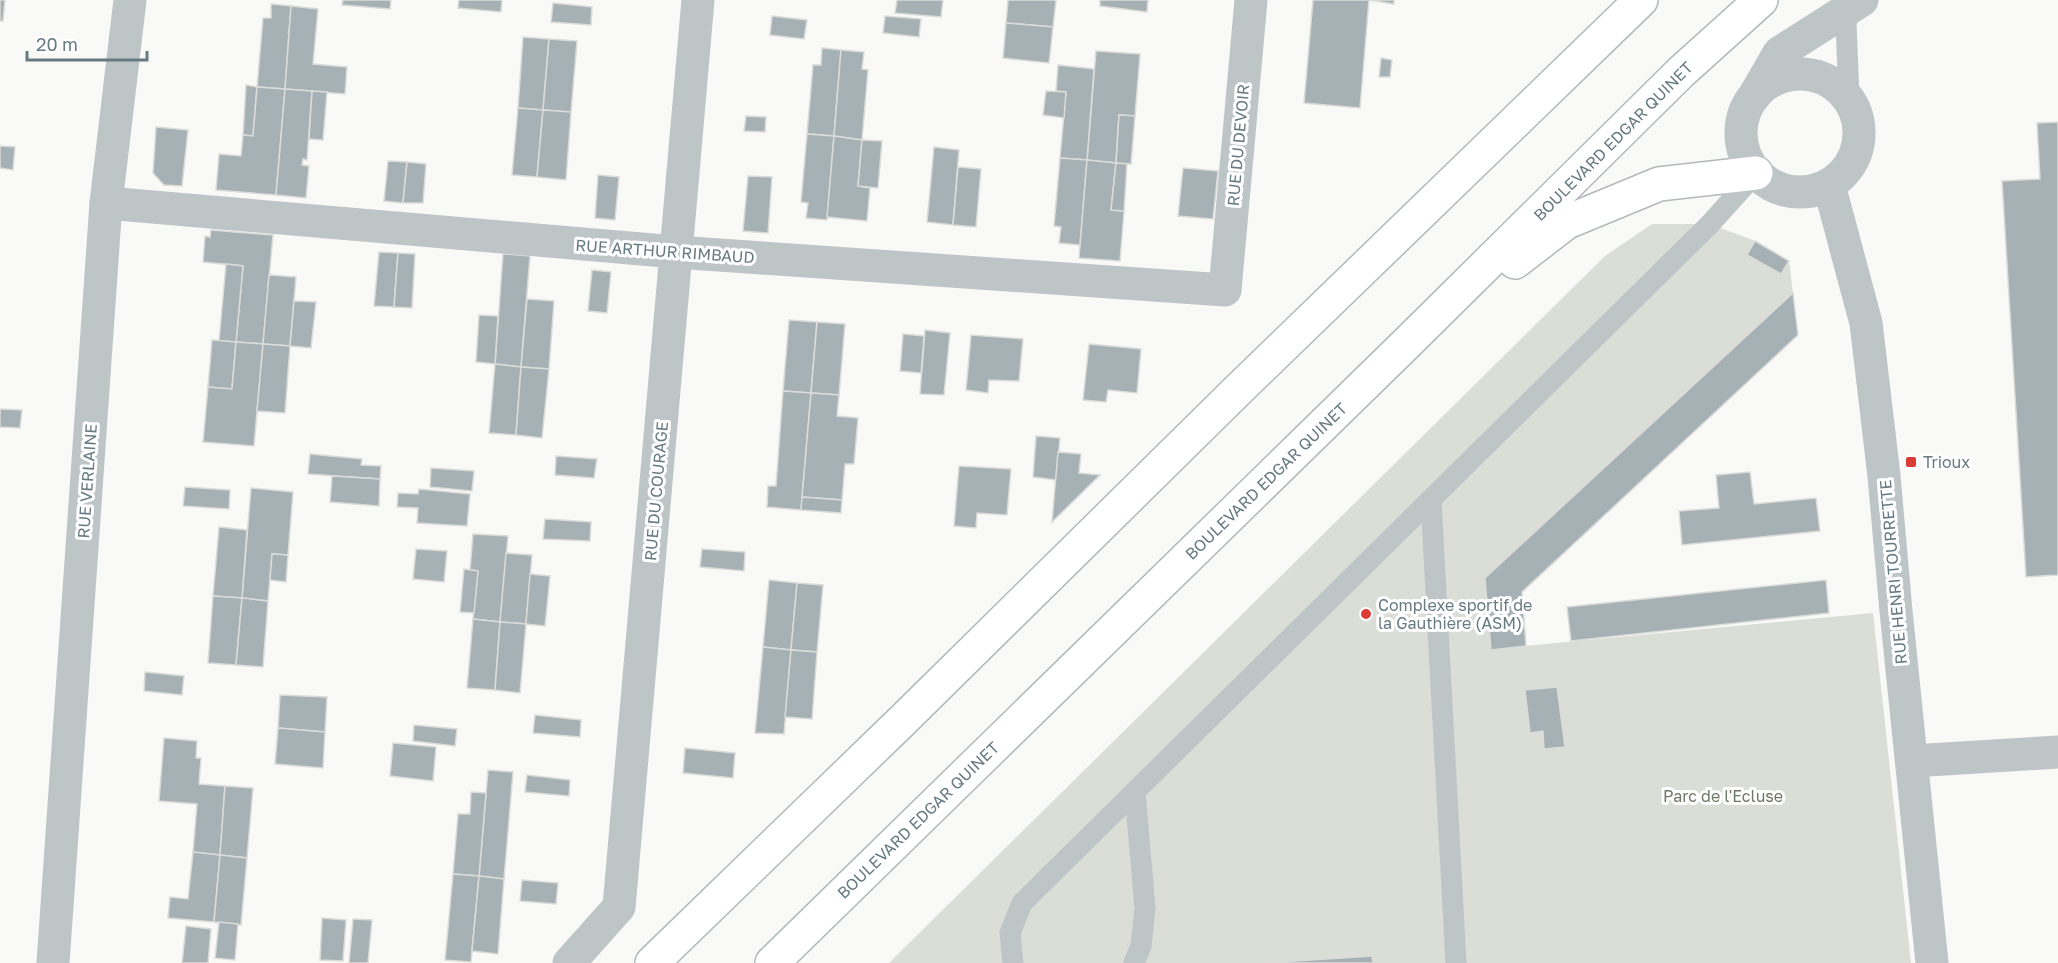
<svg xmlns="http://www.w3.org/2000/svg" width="2058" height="963" viewBox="0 0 2058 963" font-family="'Golos Text',sans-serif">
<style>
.green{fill:#dbded7}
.building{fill:#a5b1b4;stroke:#dbdbd9;stroke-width:1.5}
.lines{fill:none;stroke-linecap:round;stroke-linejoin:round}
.primary-casing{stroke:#b2b9bb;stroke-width:36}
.lane{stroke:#bec5c7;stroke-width:21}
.street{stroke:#bec5c7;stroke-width:33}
.primary{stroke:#fff;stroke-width:33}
.poi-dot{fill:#dc3b35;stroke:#fff;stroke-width:2}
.labels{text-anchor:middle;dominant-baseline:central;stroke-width:6;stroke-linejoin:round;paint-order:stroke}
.street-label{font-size:16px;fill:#667a81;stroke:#fff}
.poi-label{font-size:16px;fill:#667a81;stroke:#fff;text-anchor:start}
.park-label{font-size:16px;fill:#6c7964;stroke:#fff}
</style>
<rect width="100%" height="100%" fill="#f9f9f7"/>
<polygon class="green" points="1652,224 1710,224 1755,241 1789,261 1793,293 1485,578 1491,649 1873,613 1911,963 889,963 1605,256"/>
<g class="building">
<polygon points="0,0 5,0 3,21 0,21"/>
<polygon points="343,0 391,0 390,9 342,5"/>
<polygon points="459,0 502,0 501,12 458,8"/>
<polygon points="897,0 943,0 941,17 895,13"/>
<polygon points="1008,0 1056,0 1053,27 1006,23"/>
<polygon points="1100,0 1148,0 1147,12 1100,6"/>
<polygon points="1313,0 1369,0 1360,108 1304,103"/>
<polygon points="1369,0 1394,0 1394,4"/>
<polygon points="553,3 592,7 591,25 551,22"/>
<polygon points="271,4 291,6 285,89 257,87 263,18 271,18"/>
<polygon points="291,6 318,9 313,64 347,67 345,94 285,89"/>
<polygon points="772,16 807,20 804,39 770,35"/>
<polygon points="885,16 921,19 919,37 883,33"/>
<polygon points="1006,23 1053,27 1049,63 1003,58"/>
<polygon points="523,37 549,39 543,110 518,108"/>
<polygon points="549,39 577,41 571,112 543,110"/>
<polygon points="822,48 841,50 834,136 807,134 813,65 821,65"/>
<polygon points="841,50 864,52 862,69 868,70 862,140 834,136"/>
<polygon points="1096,51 1140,54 1135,116 1119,115 1116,163 1087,160"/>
<polygon points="1381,58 1392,60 1390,77 1379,77"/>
<polygon points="1058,65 1094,69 1087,160 1060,158 1066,92 1056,91"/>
<polygon points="246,85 257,87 253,136 243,135"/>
<polygon points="257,87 285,89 276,195 216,190 219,154 241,156 243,135 253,136"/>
<polygon points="285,89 312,91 307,160 303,159 302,165 309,166 306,198 276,195"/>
<polygon points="312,91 327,92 323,140 309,139"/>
<polygon points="1046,91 1066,92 1064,118 1043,115"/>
<polygon points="518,108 543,110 537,177 512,175"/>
<polygon points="543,110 571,112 566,180 537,177"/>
<polygon points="1119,115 1135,116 1131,164 1116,163"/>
<polygon points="746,116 766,117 765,132 744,131"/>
<polygon points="2058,122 2058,575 2026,577 2002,181 2040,179 2037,123"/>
<polygon points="156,127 188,130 182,186 164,185 153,173"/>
<polygon points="807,134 834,136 827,220 806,218 808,203 801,202"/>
<polygon points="834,136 862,140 858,186 870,188 867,221 827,217"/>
<polygon points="862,140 882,141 878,188 858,186"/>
<polygon points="0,146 15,147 13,170 0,168"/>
<polygon points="934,147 959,150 953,225 927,222"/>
<polygon points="1060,158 1087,160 1080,245 1059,243 1061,227 1054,226"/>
<polygon points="1087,160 1116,163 1111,210 1124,211 1120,261 1079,258"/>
<polygon points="388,161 407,162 403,203 384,201"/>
<polygon points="407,162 426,164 423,203 403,203"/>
<polygon points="1116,163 1127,164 1124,211 1111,210"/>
<polygon points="958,167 981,169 976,227 953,225"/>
<polygon points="1183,168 1218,171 1213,219 1178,216"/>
<polygon points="598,175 619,177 615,220 595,218"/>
<polygon points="748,176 772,177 768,233 743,231"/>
<polygon points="211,230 273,235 263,344 236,342 243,266 203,262 205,236 210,237"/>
<polygon points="1755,241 1789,261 1781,274 1747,255"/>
<polygon points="379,252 398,253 394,307 374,306"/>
<polygon points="398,253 415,254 412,308 394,307"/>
<polygon points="503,254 530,256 521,367 495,364"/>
<polygon points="226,264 243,266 236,342 219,341"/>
<polygon points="592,270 611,272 607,313 588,311"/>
<polygon points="269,275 296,277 290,346 263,344"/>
<polygon points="1793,293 1798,335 1522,592 1526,646 1491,650 1485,578"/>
<polygon points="527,299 554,301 549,369 521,367"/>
<polygon points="294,301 316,302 311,348 290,346"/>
<polygon points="479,315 498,316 495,364 476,362"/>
<polygon points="789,320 817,322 811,393 783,391"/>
<polygon points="817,322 845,324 839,395 811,393"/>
<polygon points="925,330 950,333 944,395 920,394"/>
<polygon points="903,334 924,336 921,373 900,371"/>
<polygon points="971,335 1023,339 1019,381 989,380 988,393 966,390"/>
<polygon points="212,340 236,342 232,389 208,387"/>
<polygon points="236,342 263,344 254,446 203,442 208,387 232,389"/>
<polygon points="263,344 290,346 285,413 257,411"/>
<polygon points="1089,344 1141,349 1137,393 1108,390 1106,402 1083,400"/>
<polygon points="495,364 521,367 516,435 489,433"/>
<polygon points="521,367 549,369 542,438 516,435"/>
<polygon points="783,391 811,393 801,510 767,507 768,486 776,486"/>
<polygon points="811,393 839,395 837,416 858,418 854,464 845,464 842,500 802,497"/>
<polygon points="0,409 22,410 20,428 0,427"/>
<polygon points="1036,436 1060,438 1056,480 1033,477"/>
<polygon points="1058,452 1081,454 1079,473 1100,475 1052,522"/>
<polygon points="310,454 362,459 361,465 381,466 380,479 308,474"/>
<polygon points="556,456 597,459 594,478 555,475"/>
<polygon points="959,466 1011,469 1007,515 977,513 976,528 954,526"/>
<polygon points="431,468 474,471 472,491 430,487"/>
<polygon points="1750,472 1754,504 1816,498 1820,531 1682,545 1679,511 1719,508 1716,475"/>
<polygon points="332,476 380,479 379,506 330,502"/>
<polygon points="185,487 230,490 229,509 183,506"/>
<polygon points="251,488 293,492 288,555 272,554 268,601 242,598"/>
<polygon points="419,489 470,494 467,526 417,523 418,508 397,507 398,493 418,494"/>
<polygon points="802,497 842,500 841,513 801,510"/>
<polygon points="545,519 591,522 590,541 543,539"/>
<polygon points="219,527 247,530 242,598 213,596"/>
<polygon points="473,534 508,536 500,622 473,619 478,571 470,570"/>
<polygon points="416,549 447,551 444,582 413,579"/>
<polygon points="702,549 745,552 744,571 700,567"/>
<polygon points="506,553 532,555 526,624 500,622"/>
<polygon points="272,554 288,555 286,582 270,580"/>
<polygon points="464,569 478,571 474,613 460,612"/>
<polygon points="530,574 550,576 545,626 526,624"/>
<polygon points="769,580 797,583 791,650 763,647"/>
<polygon points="1826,580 1829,613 1571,641 1567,607"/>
<polygon points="797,583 823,585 817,652 791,650"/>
<polygon points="213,596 242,598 236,665 208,663"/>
<polygon points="242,598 268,601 263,667 236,665"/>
<polygon points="473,619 500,622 495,690 467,688"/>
<polygon points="500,622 526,624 520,693 495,690"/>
<polygon points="763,647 791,650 784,734 755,733"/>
<polygon points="791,650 817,652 812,719 785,717"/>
<polygon points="145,672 184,676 182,695 144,691"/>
<polygon points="1557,687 1565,747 1544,749 1543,731 1530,733 1525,690"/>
<polygon points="280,695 327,697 325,732 278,728"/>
<polygon points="535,715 581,720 580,737 533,733"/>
<polygon points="414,725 457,729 455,746 413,741"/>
<polygon points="278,728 325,732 323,768 275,764"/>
<polygon points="164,738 197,741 196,758 201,758 199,784 225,786 220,855 193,852 197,804 159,801"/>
<polygon points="393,743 436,747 433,781 390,776"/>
<polygon points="685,748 735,753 733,778 683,773"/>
<polygon points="488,770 513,772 504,879 479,876"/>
<polygon points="527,775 570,780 569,796 525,792"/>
<polygon points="225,786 253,788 247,858 220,855"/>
<polygon points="471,792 486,793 479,876 453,874 458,814 470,814"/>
<polygon points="193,852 220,855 214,922 168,918 170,897 188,899"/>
<polygon points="220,855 247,858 241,925 214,922"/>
<polygon points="453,874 479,876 471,962 445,960"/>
<polygon points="479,876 504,879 498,954 472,951"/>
<polygon points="522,880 558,883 556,904 520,901"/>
<polygon points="322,918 346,920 343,961 320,960"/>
<polygon points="353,919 372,920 368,963 349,963"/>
<polygon points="219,922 238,924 235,960 215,958"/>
<polygon points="186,926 211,929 208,963 182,963"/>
<polygon points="1372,956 1373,963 1265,963"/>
</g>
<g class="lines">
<g class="primary-casing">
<g id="primary">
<polyline points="1515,262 1567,222 1659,184 1756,173"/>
<polyline points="652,963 903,720 1239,389 1641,0"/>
<polyline points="772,963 1408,342 1681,72 1761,0"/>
</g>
</g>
<g class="lane">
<polyline points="1849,98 1846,23 1853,4"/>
<polyline points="1431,500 1456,963"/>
<polyline points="1013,963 1010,933 1022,903 1710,224 1756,173"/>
<polyline points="1134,963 1141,946 1145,908 1135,792"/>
</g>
<g class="street">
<circle cx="1800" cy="133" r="59"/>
<polyline points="1757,91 1779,53 1862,0"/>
<polyline points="1829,185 1866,323 1884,476 1896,611 1932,963"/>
<polyline points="106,203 676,252 1225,290 1251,0"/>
<polyline points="1912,761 2058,752"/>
<polyline points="53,963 106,203 130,0"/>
<polyline points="569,963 619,907 698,0"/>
</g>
<use href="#primary" class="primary"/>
</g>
<g class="poi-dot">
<rect x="1905" y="456" width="12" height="12" rx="3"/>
<circle cx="1366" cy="614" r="6"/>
</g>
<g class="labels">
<g class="street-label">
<text transform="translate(1613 141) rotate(-45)">BOULEVARD EDGAR QUINET</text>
<text transform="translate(1238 145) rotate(-85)">RUE DU DEVOIR</text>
<text transform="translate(665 251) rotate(4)">RUE ARTHUR RIMBAUD</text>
<text transform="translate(87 481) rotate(-86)">RUE VERLAINE</text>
<text transform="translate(1266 481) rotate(-44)">BOULEVARD EDGAR QUINET</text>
<text transform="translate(656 491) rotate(-85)">RUE DU COURAGE</text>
<text transform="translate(1893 572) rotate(-95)">RUE HENRI TOURRETTE</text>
<text transform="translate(918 820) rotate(-44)">BOULEVARD EDGAR QUINET</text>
</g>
<g class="poi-label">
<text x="1923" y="462">Trioux</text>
<text x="1378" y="605">Complexe sportif de<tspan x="1378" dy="18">la Gauthière (ASM)</tspan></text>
</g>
<g class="park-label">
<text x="1723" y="796">Parc de l'Ecluse</text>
</g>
</g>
<path d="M27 51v9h120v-9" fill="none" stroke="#667a81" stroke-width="3"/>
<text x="36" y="51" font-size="18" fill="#667a81" stroke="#ffffff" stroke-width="4.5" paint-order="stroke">20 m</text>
</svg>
